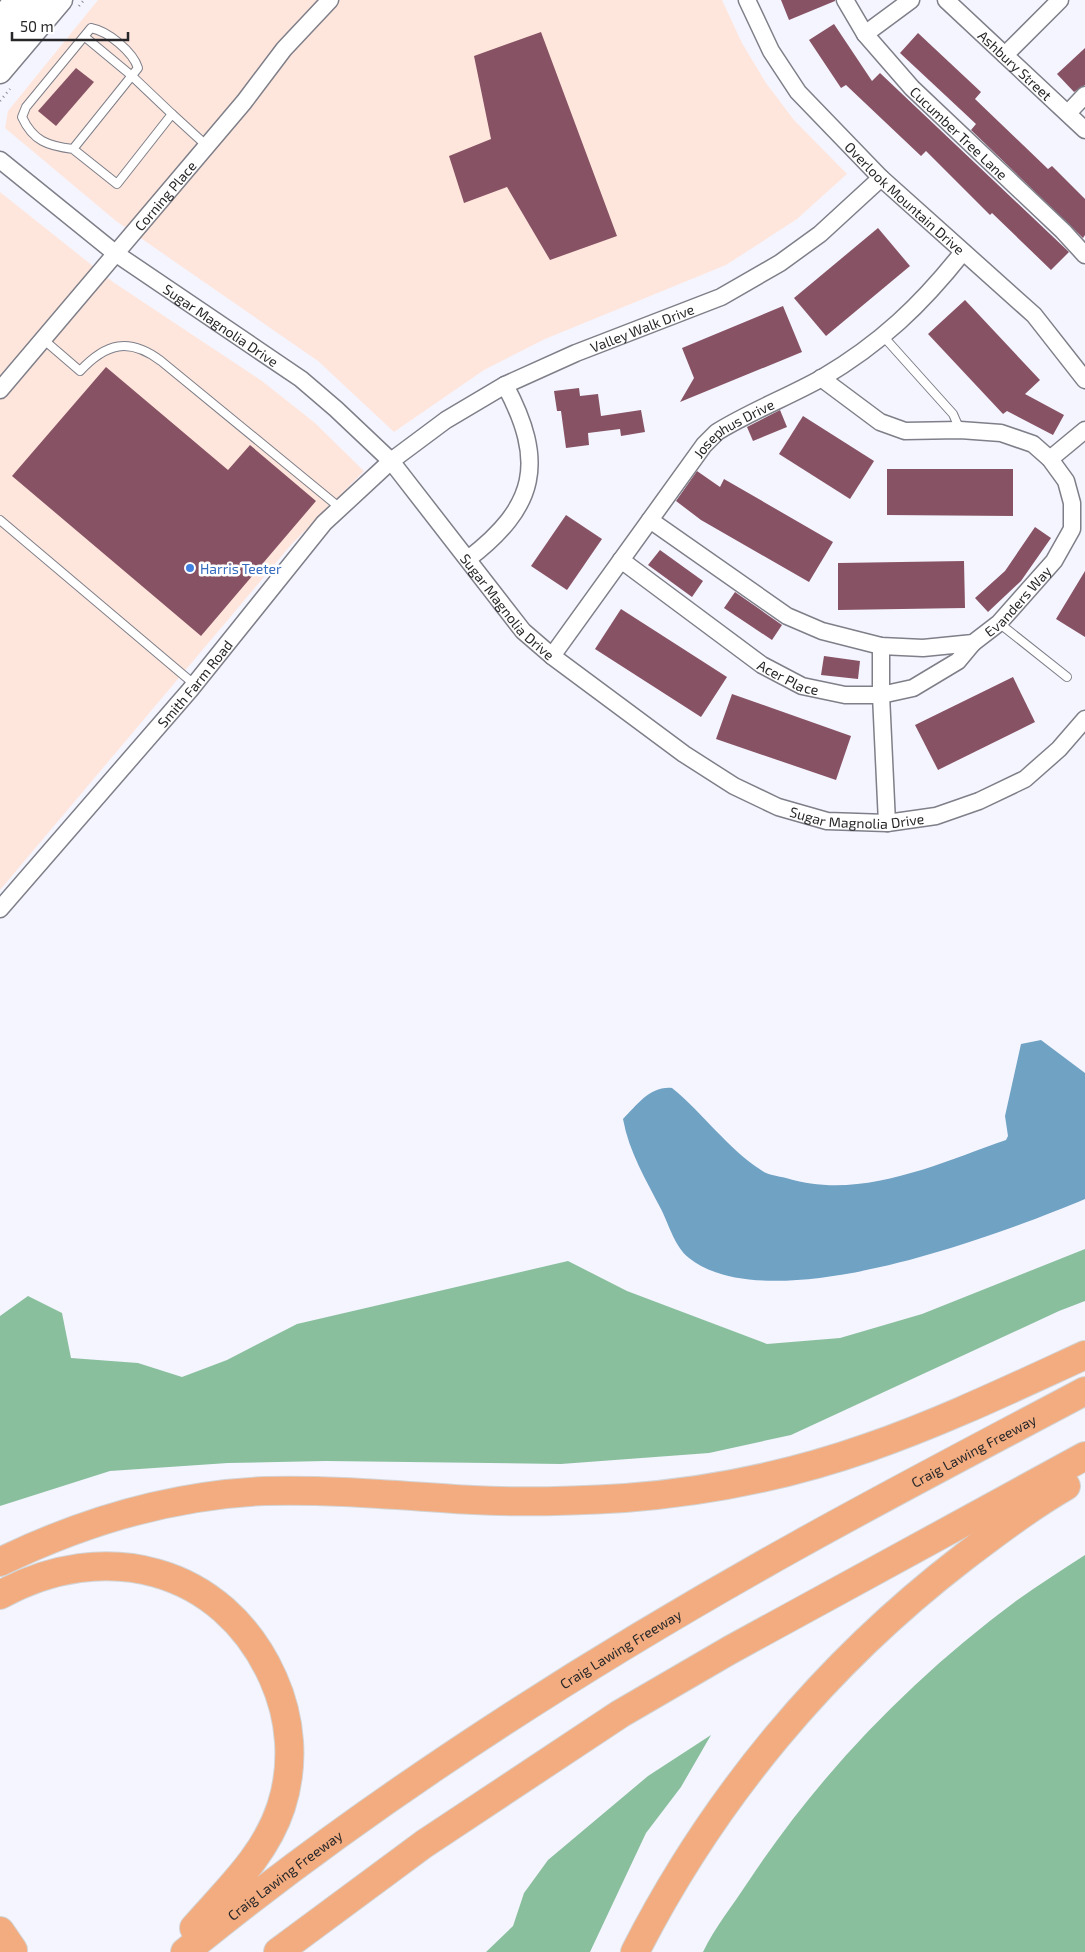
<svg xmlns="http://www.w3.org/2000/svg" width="1085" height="1952" viewBox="0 0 1085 1952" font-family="'Exo 2',sans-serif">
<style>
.commercial{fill:#ffe6dd}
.forest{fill:#8abf9e}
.water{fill:#70a2c4}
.building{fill:#875364}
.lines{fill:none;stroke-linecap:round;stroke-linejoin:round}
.lane-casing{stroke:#7e7f88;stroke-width:10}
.street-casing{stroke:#7e7f88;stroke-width:19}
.secondary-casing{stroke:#7e7f88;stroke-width:25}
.highway-casing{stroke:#d4d4d4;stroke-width:30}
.path{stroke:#86868d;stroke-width:2.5;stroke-dasharray:1 4;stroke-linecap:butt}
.lane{stroke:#fff;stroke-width:8}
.street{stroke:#fff;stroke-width:16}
.secondary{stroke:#fff;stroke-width:22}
.highway{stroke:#f2ac7f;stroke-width:28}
.shop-dot{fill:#3f7fe0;stroke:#fff;stroke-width:2}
.labels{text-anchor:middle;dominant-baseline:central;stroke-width:5;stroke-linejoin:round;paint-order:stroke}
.street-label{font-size:14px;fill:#27272a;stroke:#fff}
.shop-label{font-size:14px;fill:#366cbe;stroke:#fff;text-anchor:start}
</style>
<rect width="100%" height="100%" fill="#f4f5ff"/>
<g class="commercial">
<polygon points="98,0 722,0 742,43 766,83 794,120 847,174 797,219 726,265 545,339 484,370 394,432 318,361 116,221 5,128 8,111"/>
<polygon points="0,192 113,282 262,381 315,423 364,471 291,545 0,890"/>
</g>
<g class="forest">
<polygon points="1085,1249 1085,1301 1059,1311 791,1435 709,1453 561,1464 326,1461 228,1463 110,1471 0,1506 0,1316 28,1296 62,1313 71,1358 138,1363 182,1377 227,1360 297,1324 568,1261 627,1291 767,1344 840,1338 922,1314"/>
<path d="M1085 1555V1952H703C715 1927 733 1905 748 1882 820 1773 911 1679 1016 1601 1038 1585 1062 1570 1085 1555Z"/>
<polygon points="711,1735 681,1787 646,1833 590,1952 486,1952 513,1926 524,1893 548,1860 648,1776"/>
</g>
<path class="water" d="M1041 1040 1085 1073V1199C999 1235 770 1322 689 1258 675 1247 669 1225 661 1209 646 1180 629 1152 623 1119 637 1105 650 1086 672 1088 703 1113 727 1148 761 1170 767 1175 778 1176 786 1178 860 1201 937 1164 1006 1140L1008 1136 1005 1116 1021 1044Z"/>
<g class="building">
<polygon points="781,0 835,0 835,1 789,20"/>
<polygon points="834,24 872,81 880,73 1069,252 1051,270 992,213 990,215 926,151 921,156 846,85 841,88 809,40"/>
<polygon points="541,32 617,236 550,260 507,187 464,203 449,156 491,139 474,56"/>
<polygon points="918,33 981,92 975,99 1048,169 1052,166 1085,199 1085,235 1083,238 971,130 976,124 900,53"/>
<polygon points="1085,48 1085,85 1074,92 1057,74"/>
<polygon points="76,68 94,82 56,126 38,111"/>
<polygon points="878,228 910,266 826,336 794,298"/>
<polygon points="965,300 1040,380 1025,394 1064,415 1053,435 1007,411 1003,414 928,334"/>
<polygon points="783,306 802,352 680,402 694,378 682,348"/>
<polygon points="106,367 228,470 250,445 316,501 201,636 12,476"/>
<polygon points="579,388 580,396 598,394 601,416 641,410 645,432 621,436 620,429 588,433 589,445 566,448 561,411 557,411 554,391"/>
<polygon points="780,410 787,427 753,441 747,427"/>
<polygon points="803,416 874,461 850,499 779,454"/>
<polygon points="887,469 1013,469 1013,516 887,515"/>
<polygon points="697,471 720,487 724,479 833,542 809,582 701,520 676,501"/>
<polygon points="566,515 602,539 567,590 531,566"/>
<polygon points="1035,527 1051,538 1021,581 988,612 975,598 1005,571"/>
<polygon points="660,550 703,581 692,597 648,565"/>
<polygon points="964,561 965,608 838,610 838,563"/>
<polygon points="1085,571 1085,637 1056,619"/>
<polygon points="735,592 782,625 772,640 724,608"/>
<polygon points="621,609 727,677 701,717 595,649"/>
<polygon points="824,656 860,661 858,679 821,675"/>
<polygon points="1013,677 1035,722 938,770 915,725"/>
<polygon points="732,694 851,736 836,780 716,739"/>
</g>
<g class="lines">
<g class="lane-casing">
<g id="lane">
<polyline points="85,37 132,76 172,114"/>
<path d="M73 149C48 146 33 141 22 117L26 107 91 28C108 31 133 52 138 68L73 149 117 184 172 114 207 146"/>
<polyline points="883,336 953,414 960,430"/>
<path d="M44 340 80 371C106 343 129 337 161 361L339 507"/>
<polyline points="0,520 194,684"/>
<polyline points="999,623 1067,677"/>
</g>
</g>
<g class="street-casing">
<g id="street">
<path id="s1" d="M747 0 771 51 798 92 881 178 1034 315 1085 380"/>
<path id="s2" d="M845 0 865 34 912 88 1063 231 1085 255"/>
<path id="s3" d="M946 0 1085 130"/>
<polyline points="865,34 911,0"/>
<polyline points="1005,55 1060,0"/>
<polyline points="1068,113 1085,95"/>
<path id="s4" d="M0 160 115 253 301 379 336 409 391 461 523 631 552 656 684 754 734 786 778 807 827 821 887 823 936 816 979 801 1025 779 1059 749 1085 719"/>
<path id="s5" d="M0 390 244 102 284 49 330 0"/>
<polyline points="1050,459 1085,430"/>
<path id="s6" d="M650 520 787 616 822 631 881 646 923 648 973 643 999 623 1054 561 1072 529V503L1066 481 1050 459 1033 444 1001 433 960 430 905 431 880 422 821 378"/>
<path d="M468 559C537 506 546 462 505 385"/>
<path id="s7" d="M621 560 762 665 802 686 845 695H881L913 688 958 661 973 643"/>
<polyline points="881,646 881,695 887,823"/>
<path id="s8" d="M552 656 704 445 717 432C751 411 788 397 822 378 881 343 921 305 963 252"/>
<path id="s9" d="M0 909 190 690 324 523 391 461 446 420 505 385 576 353 721 297 780 263 820 234 881 178"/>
</g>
</g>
<g class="secondary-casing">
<g id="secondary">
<polyline points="0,19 16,0"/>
<polyline points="0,44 36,0"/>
<polyline points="0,72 61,0"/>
</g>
</g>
<g class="highway-casing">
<g id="highway">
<path d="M0 1562C82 1522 173 1495 265 1491 334 1489 404 1496 473 1500 524 1503 575 1501 625 1498 706 1492 790 1475 867 1448 942 1422 1013 1388 1085 1355"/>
<path d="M0 1595C103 1538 223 1566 273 1678 291 1718 295 1764 281 1807 265 1856 227 1890 194 1928"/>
<polyline points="0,1931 13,1950"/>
<path id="s10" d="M185 1952C375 1797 584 1664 798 1545 893 1492 989 1442 1085 1391"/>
<polyline points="278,1952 424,1844 620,1714 730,1650 1085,1456"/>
<path d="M635 1952C714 1797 826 1663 964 1557 997 1532 1030 1507 1066 1486"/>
</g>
</g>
<g class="path">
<polyline points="79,6 84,0"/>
<polyline points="0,101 10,89"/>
</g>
<use href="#lane" class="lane"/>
<use href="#street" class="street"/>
<use href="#secondary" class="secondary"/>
<use href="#highway" class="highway"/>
</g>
<circle class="shop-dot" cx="190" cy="568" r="5"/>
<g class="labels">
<g class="street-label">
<text stroke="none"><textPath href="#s3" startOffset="95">Ashbury Street</textPath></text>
<text stroke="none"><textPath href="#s2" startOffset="176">Cucumber Tree Lane</textPath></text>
<text stroke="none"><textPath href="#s5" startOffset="255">Corning Place</textPath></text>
<text stroke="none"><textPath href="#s1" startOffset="256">Overlook Mountain Drive</textPath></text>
<text stroke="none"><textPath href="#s4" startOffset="276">Sugar Magnolia Drive</textPath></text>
<text stroke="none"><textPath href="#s9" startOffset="881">Valley Walk Drive</textPath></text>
<text stroke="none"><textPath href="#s8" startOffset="294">Josephus Drive</textPath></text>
<text stroke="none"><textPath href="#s6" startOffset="420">Evanders Way</textPath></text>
<text stroke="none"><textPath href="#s4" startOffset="681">Sugar Magnolia Drive</textPath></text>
<text stroke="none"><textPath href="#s7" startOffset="205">Acer Place</textPath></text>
<text stroke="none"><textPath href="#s9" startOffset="298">Smith Farm Road</textPath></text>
<text stroke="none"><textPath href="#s4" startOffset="1101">Sugar Magnolia Drive</textPath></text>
<text stroke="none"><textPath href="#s10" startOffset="936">Craig Lawing Freeway</textPath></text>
<text stroke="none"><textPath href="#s10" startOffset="531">Craig Lawing Freeway</textPath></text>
<text stroke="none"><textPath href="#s10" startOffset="126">Craig Lawing Freeway</textPath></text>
</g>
<g class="shop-label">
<text x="200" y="568">Harris Teeter</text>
</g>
</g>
<path d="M12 32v8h116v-8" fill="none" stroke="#27272a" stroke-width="2.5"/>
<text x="20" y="32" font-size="15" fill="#27272a" stroke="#ffffff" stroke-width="4" paint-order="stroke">50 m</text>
</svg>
